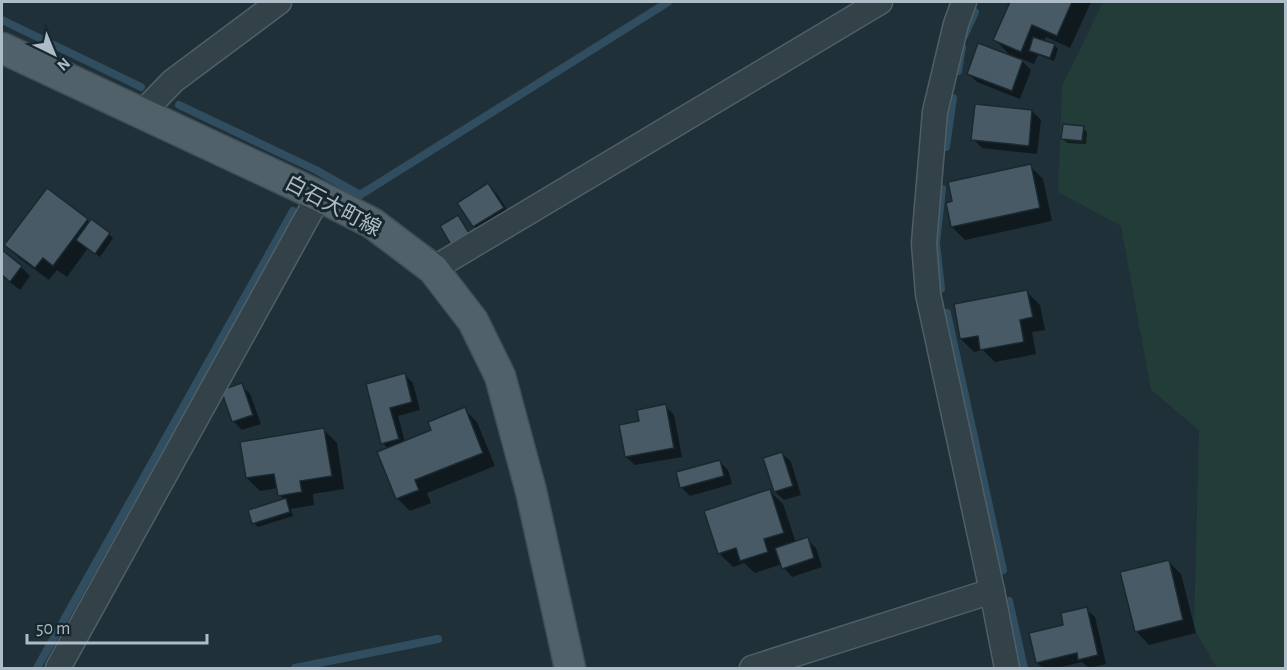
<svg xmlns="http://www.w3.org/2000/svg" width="1287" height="670" viewBox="0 0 1287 670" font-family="'Alegreya Sans','Noto Sans JP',sans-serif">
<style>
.green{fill:#223c38}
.shadow{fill:#0007}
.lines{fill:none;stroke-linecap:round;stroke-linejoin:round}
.stream{stroke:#304e5f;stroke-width:8}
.building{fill:#475a65;stroke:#1a2830;stroke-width:1.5}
.minor-casing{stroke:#505f67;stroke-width:27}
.major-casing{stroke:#3f4d56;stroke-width:33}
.minor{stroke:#334149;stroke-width:24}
.major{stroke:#51616a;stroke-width:30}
.labels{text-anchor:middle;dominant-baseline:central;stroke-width:6;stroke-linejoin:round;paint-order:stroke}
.street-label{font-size:21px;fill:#adbcc6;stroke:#18262e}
</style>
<rect width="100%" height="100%" fill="#1f3039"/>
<polygon class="green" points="1103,2 1285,2 1285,668 1217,668 1194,629 1199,430 1151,390 1121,226 1058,192 1062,86"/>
<g class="shadow">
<polygon points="1012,2 1091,2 1070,48 1046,37 1044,42 1054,45 1058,49 1054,61 1038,55 1034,64 1019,58 1031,70 1020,99 977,82 968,73 1013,58 995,40"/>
<polygon points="1032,111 1041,120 1037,154 982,148 973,139"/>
<polygon points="1083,128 1087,132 1086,144 1067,143 1063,139"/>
<polygon points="1030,166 1043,179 1052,221 965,240 952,227"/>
<polygon points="488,185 497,194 512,217 483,235 474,226"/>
<polygon points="87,220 90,223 109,234 113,238 100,257 88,248 67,277 57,270 49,280 19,258 6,245"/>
<polygon points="2,252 21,267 30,276 20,290 2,276"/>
<polygon points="1027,292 1040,305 1045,330 1032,332 1036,354 995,362 983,350 974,352 961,339"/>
<polygon points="404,374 413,383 420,410 398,416 405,442 433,431 464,409 477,422 495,466 427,493 431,503 410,511 397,498 388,449 383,443 367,385"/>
<polygon points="241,385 250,394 261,424 242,430 233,421"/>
<polygon points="665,406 674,415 682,457 635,465 626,457 641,423"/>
<polygon points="324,430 337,443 344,489 313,494 314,505 291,509 293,516 258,527 254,523 284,500 280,495 278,488 260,491 247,478"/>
<polygon points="782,453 791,462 801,495 784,500 775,492 765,459"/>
<polygon points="719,461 728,470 732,484 690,496 681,487"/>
<polygon points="770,491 783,504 796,543 807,539 816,548 822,567 792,577 784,568 782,564 755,573 744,563 733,567 720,554 706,512"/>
<polygon points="1168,561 1181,574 1196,633 1149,645 1136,631"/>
<polygon points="1086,609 1095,617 1106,664 1089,668 1082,662 1057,668 1043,668 1037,663 1065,626"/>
</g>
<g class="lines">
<g class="stream">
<polyline points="2,20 141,87"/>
<polyline points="964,36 975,12"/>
<polyline points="958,71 962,47"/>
<polyline points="179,105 316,170 360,195 668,2"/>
<polyline points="946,147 953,98"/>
<polyline points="941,289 936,243 942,189"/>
<polyline points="947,313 1003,570"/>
<polyline points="1009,601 1024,668"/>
<polyline points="37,668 293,211"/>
<polyline points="295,668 438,639"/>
</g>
</g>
<g class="building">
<polygon points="1010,2 1072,2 1057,36 1032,25 1021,52 993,40"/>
<polygon points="1033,37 1055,44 1050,58 1029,51"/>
<polygon points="978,43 1023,60 1012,91 967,74"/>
<polygon points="975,104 1032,110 1029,146 971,140"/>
<polygon points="1063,124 1084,126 1082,141 1061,139"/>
<polygon points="1031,164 1040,208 951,227 946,203 952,201 948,182"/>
<polygon points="488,183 504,208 473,227 457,203"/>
<polygon points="47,188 88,219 53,266 43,258 35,268 4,245"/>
<polygon points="458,215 469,233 451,245 440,226"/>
<polygon points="91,219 110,233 95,254 76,240"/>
<polygon points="2,250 22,266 10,282 2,275"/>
<polygon points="1027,290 1033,317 1020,320 1024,342 980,350 978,336 960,339 954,304"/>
<polygon points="405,373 412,402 390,408 399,439 381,444 366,384"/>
<polygon points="242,383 253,415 232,422 221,390"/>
<polygon points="666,404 674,448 625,457 619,425 639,421 637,410"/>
<polygon points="465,407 483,453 415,480 419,490 396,499 377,452 431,430 428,422"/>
<polygon points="324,428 332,476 300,481 302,492 278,496 274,474 246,478 240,442"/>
<polygon points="782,452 793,486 774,492 763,458"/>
<polygon points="720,460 724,476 680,488 676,472"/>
<polygon points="770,489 784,533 764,539 768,552 740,561 736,548 718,554 704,511"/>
<polygon points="286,498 290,512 252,524 248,510"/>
<polygon points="808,537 814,558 782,569 775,548"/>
<polygon points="1169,560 1183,620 1135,632 1120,572"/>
<polygon points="1087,607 1098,655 1078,660 1077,653 1036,663 1029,633 1063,625 1061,613"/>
</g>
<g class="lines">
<g class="minor-casing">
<g id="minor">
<polyline points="964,2 956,24 935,112 924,243 928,294 992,591 1007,668"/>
<polyline points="141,114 173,81 279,2"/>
<polyline points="433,269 880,2"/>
<polyline points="58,668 319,196"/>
<polyline points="752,668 992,591"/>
</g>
</g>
<g class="major-casing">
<polyline id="major" points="2,48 319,196 372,223 433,269 473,321 500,376 531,491 570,668"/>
</g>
<use href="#minor" class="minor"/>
<use href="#major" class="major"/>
</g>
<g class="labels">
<g class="street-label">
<text transform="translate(333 206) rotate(28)">白石大町線</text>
</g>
</g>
<rect width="1287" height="670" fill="none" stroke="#adbcc6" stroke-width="6"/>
<g transform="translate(54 54) rotate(137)" stroke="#18262e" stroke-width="4.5" paint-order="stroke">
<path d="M0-4.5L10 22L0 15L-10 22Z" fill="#adbcc6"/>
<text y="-9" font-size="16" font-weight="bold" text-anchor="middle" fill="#adbcc6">N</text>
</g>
<path d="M27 634v9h180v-9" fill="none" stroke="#adbcc6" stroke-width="3"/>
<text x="36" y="634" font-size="18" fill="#adbcc6" stroke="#18262e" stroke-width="4.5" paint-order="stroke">50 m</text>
</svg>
